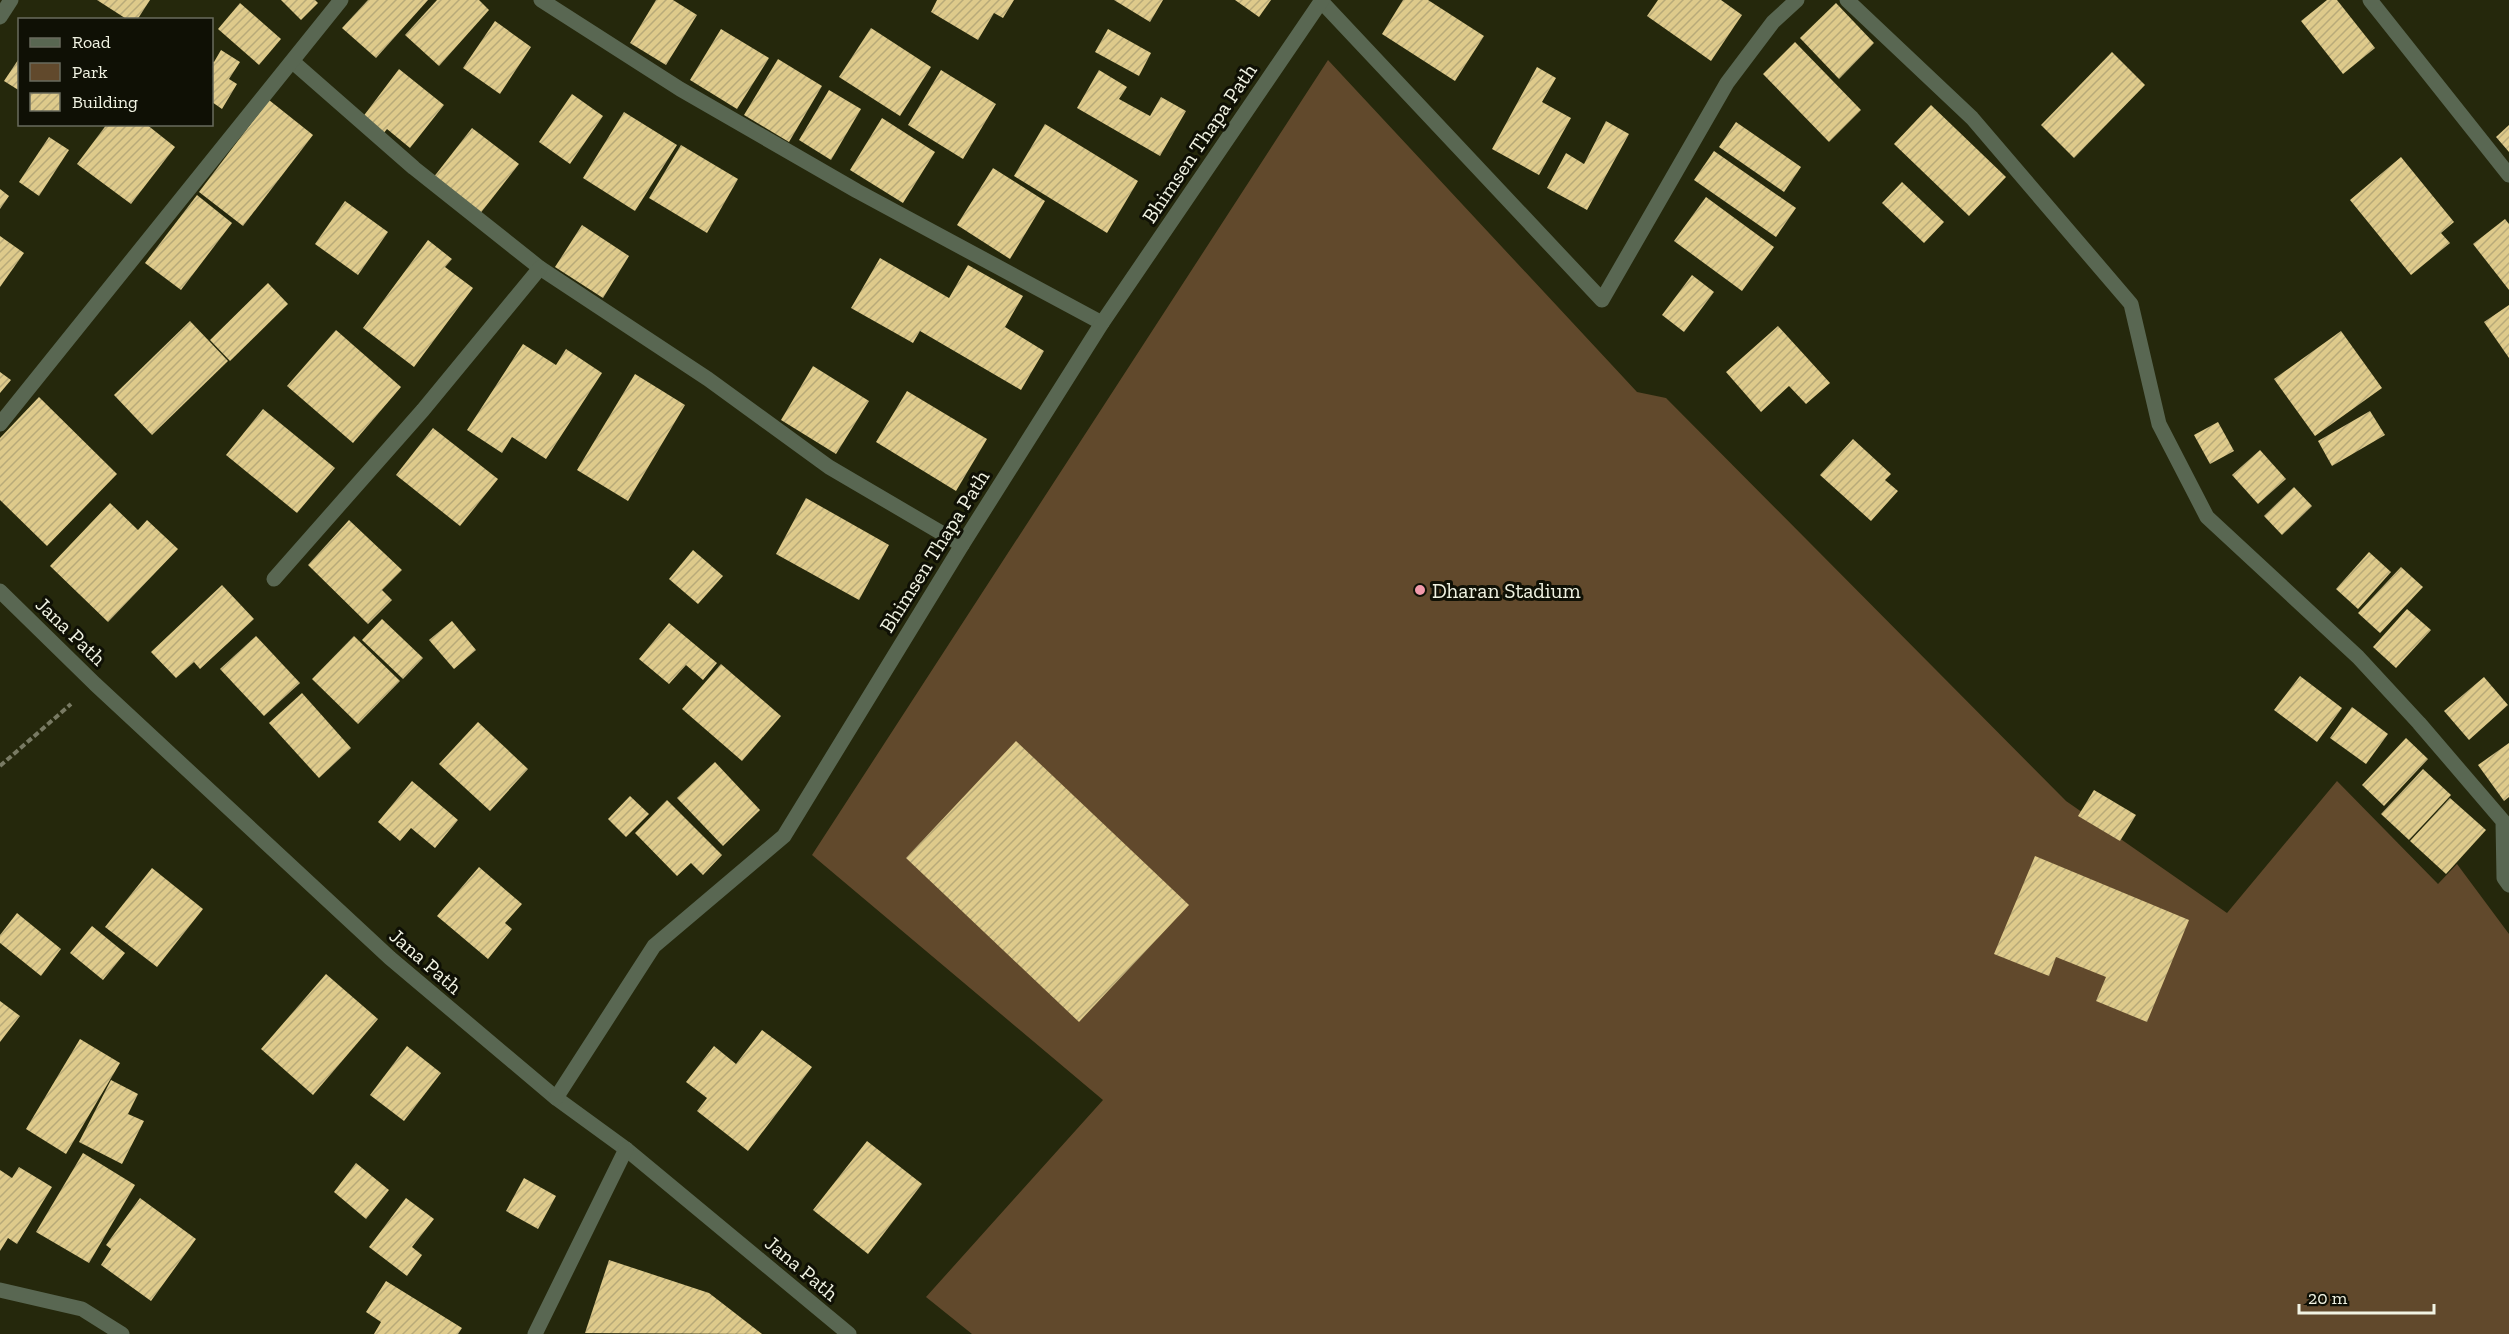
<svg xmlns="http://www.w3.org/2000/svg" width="2509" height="1334" viewBox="0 0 2509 1334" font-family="'Zilla Slab',serif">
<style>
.green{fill:#61492c}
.building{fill:url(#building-hatch)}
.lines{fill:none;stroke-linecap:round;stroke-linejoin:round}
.path{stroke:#787a63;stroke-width:4;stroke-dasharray:6 3;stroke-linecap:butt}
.minor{stroke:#596752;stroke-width:15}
.poi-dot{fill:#f29aac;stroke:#0f1005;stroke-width:2}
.labels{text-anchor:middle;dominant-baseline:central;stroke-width:6;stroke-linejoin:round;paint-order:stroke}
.street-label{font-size:21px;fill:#f1f3e3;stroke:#0f1005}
.poi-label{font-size:21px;fill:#f1f3e3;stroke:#0f1005;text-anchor:start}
</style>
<defs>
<pattern id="building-hatch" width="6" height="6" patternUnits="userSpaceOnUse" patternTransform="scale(1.5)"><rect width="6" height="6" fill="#deca8b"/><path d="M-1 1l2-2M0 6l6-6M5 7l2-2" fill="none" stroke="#b8aa79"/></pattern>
</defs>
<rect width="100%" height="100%" fill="#25280c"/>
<polygon class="green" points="1328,60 1637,392 1666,398 2066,801 2227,913 2337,781 2438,884 2457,864 2509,934 2509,1334 972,1334 926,1297 1103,1100 812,855"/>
<g class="building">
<polygon points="97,0 150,0 137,20 128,20"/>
<polygon points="281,0 315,0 318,3 301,20"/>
<polygon points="368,0 428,0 376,58 342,28"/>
<polygon points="437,0 479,0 489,10 439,66 405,35"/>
<polygon points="656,0 673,0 697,15 666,65 630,43"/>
<polygon points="937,0 1014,0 1003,18 994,13 978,40 931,12"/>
<polygon points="1114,0 1163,0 1150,22"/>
<polygon points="1235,0 1271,0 1259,17"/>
<polygon points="1403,0 1428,0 1484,36 1455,81 1382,34"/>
<polygon points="1658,0 1721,0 1742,15 1711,61 1647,16"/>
<polygon points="2327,0 2337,0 2375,48 2343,74 2301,21"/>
<polygon points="240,3 281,39 259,65 218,29"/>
<polygon points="1836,3 1874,43 1839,79 1800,38"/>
<polygon points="495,21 531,47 500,94 463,68"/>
<polygon points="871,28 931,67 900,116 839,77"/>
<polygon points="721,29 769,58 737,109 690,80"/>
<polygon points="1108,29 1151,53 1139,76 1095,52"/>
<polygon points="1795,42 1861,110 1829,142 1763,74"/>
<polygon points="221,50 240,62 229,79 237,84 222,109 212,102 212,61 214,62"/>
<polygon points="2112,52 2145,85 2074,158 2041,125"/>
<polygon points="20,57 20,91 4,81"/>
<polygon points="778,59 822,86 789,142 744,115"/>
<polygon points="1537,67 1556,78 1542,102 1571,118 1539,175 1492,149"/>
<polygon points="399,69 444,105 410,148 387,129 383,134 362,118"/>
<polygon points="941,70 996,104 963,159 908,125"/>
<polygon points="1099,70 1127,87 1119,99 1150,116 1161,97 1186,111 1160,156 1077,108"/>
<polygon points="829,90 861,109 831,160 799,140"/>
<polygon points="572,94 603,116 570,164 539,142"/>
<polygon points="269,100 313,135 243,226 199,192"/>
<polygon points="1931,105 2006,177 1969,216 1894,144"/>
<polygon points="624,112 677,145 635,211 583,178"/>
<polygon points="882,118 935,152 903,203 850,170"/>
<polygon points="1606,121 1629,134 1587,210 1547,188 1566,153 1584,164"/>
<polygon points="1736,122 1801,167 1784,192 1719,147"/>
<polygon points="107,124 146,124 175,147 131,204 77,164"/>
<polygon points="1045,124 1138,181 1107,233 1014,176"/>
<polygon points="2509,125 2509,152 2496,137"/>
<polygon points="472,128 519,164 479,215 433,178"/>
<polygon points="49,137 69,150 39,196 19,182"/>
<polygon points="681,145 738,179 707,233 649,198"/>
<polygon points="1714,151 1796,208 1776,237 1694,180"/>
<polygon points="2401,157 2454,222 2441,233 2450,243 2411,275 2350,200"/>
<polygon points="993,168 1045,201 1010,259 957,225"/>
<polygon points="1902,182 1944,222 1924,243 1882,203"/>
<polygon points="0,189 9,196 0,209"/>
<polygon points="197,195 232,223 181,290 145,263"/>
<polygon points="1706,197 1774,247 1742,291 1674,241"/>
<polygon points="345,201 388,232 358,275 315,244"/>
<polygon points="2505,219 2509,224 2509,290 2473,244"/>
<polygon points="582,225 629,256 603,298 555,267"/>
<polygon points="0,236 24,253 0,287"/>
<polygon points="428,240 452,259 445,267 473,288 414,367 363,328"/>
<polygon points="880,258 949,298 968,265 1023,296 1005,327 1044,351 1021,390 920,331 913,343 851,308"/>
<polygon points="1692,275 1714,292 1684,332 1662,315"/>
<polygon points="268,283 288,304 230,361 210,340"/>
<polygon points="2509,305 2509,358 2484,322"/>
<polygon points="190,321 228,361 152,435 114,395"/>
<polygon points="1778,326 1830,383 1806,404 1789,386 1761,412 1726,372"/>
<polygon points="336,330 401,387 353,443 287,386"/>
<polygon points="2341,331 2382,388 2315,436 2274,379"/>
<polygon points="523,344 556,365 566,349 602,373 546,459 512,437 502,453 467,430"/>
<polygon points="813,366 869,401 836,454 781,420"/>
<polygon points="0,372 11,380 0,393"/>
<polygon points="635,374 685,405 628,501 577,470"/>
<polygon points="907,391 987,439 956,491 876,442"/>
<polygon points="39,397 117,474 47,546 0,500 0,438"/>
<polygon points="263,409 335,468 297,513 226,455"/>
<polygon points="2370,411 2385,435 2332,466 2318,441"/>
<polygon points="2218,422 2234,451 2210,464 2194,435"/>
<polygon points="433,428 498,479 460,526 396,475"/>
<polygon points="1853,439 1891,474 1885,480 1898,491 1871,521 1820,475"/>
<polygon points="2260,450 2286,479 2258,504 2232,475"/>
<polygon points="2294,487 2312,506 2282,535 2264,516"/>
<polygon points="806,498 889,545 859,600 776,554"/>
<polygon points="110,503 138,530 147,520 178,549 108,622 50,566"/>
<polygon points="349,520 402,570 382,590 392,600 368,624 308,565"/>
<polygon points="693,550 723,576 698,604 669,579"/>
<polygon points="2369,552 2391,572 2358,609 2336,589"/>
<polygon points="2401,567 2423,587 2380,633 2358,613"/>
<polygon points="222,585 254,619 200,669 194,662 176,678 151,652"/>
<polygon points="2407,609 2431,630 2396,668 2373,647"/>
<polygon points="382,619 423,658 403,679 362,640"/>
<polygon points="452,621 476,650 454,669 429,640"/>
<polygon points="669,623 717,663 703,680 686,665 669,684 639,659"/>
<polygon points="256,636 300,683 264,716 220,669"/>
<polygon points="354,636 400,681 358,724 312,679"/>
<polygon points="721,664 781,716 742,761 682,709"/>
<polygon points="2300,676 2342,708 2317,742 2274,710"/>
<polygon points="2484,677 2508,705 2469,740 2444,711"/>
<polygon points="302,693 351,748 319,778 269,723"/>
<polygon points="2352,707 2388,734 2366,764 2330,738"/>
<polygon points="478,722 528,769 490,811 439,764"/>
<polygon points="2406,738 2428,759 2384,806 2362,785"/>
<polygon points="1016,741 1189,905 1079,1022 906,858"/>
<polygon points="2509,743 2509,797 2504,801 2478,765"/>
<polygon points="715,762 760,810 723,846 677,798"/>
<polygon points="2423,769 2451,795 2409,840 2381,814"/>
<polygon points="412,781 458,820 435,848 411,828 400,841 378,822"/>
<polygon points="2094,790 2136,815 2120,841 2078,816"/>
<polygon points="630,796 649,814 626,837 608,819"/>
<polygon points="2450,798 2486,830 2446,874 2410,841"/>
<polygon points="667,800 722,855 703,875 691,863 677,876 635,833"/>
<polygon points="2035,856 2189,920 2147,1022 2096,1001 2106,977 2056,957 2049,976 1994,954"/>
<polygon points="479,867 522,904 505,923 512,929 488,959 437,916"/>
<polygon points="152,868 203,909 157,967 105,927"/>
<polygon points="17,913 61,949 41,976 0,943 0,935"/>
<polygon points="92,926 125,953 103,980 70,953"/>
<polygon points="326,974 378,1019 313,1095 261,1049"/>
<polygon points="0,1001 20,1016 0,1042"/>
<polygon points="762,1030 812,1067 748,1151 697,1111 707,1098 686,1082 714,1046 736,1064"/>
<polygon points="80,1039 120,1063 66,1154 26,1129"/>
<polygon points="407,1046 441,1073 404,1121 370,1095"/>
<polygon points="111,1080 138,1094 128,1114 144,1121 122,1164 79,1142"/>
<polygon points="867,1141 922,1184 868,1254 813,1210"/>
<polygon points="83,1153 135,1185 89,1263 36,1232"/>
<polygon points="356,1163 389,1190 366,1219 334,1192"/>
<polygon points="19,1167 52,1187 17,1244 8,1238 0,1251 0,1170 12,1178"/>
<polygon points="524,1178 556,1196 538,1229 506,1211"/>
<polygon points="140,1198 196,1239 151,1301 101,1265 111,1249 106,1245"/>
<polygon points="406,1198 434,1219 412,1247 422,1255 407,1276 369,1247"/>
<polygon points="609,1260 709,1293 762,1334 585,1333"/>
<polygon points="386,1281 462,1328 458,1334 374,1334 381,1322 366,1312"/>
</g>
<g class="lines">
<polyline class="path" points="0,766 71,704"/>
<g class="minor">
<polyline points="541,0 680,89 857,191 1102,323"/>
<polyline points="1847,0 1972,118 2131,304 2159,424 2207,517 2358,657 2419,723 2503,821 2504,878 2509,885"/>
<polyline points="2370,0 2509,175"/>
<polyline points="1321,1 1602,300 1727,83 1773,22 1797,0"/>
<polyline points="0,17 11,0"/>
<polyline points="293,62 414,168 540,268 708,379 829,467 962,545"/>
<polyline points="0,424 341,0"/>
<polyline points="274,579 423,410 540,268"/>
<polyline points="0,591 95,684 390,958 556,1098 626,1149 849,1334"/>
<polyline points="556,1098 654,946 784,836 962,545 1102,323 1322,0"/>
<polyline points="0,1290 82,1309 122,1334"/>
<polyline points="535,1334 626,1149"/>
</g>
</g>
<circle class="poi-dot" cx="1420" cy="590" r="6"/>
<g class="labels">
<g class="street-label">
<text transform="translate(1199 143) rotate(-56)">Bhimsen Thapa Path</text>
<text transform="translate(934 551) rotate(-58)">Bhimsen Thapa Path</text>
<text transform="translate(71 631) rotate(44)">Jana Path</text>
<text transform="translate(426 961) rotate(41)">Jana Path</text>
<text transform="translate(802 1268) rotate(40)">Jana Path</text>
</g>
<g class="poi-label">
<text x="1432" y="590">Dharan Stadium</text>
</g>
</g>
<rect x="18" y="18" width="195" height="108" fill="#0f1005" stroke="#696b5e" stroke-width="1.5"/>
<rect x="30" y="38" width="30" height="9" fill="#596752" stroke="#696b5e" stroke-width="1.5"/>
<text x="72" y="48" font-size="18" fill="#f1f3e3">Road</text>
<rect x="30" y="63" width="30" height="18" fill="#61492c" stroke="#696b5e" stroke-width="1.5"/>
<text x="72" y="78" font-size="18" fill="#f1f3e3">Park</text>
<rect x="30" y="93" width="30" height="18" fill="url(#building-hatch)" stroke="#696b5e" stroke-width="1.5"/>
<text x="72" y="108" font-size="18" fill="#f1f3e3">Building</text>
<path d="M2299 1304v9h135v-9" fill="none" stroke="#f1f3e3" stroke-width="3"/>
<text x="2308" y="1304" font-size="18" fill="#f1f3e3" stroke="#0f1005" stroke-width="4.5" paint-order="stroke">20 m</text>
</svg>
